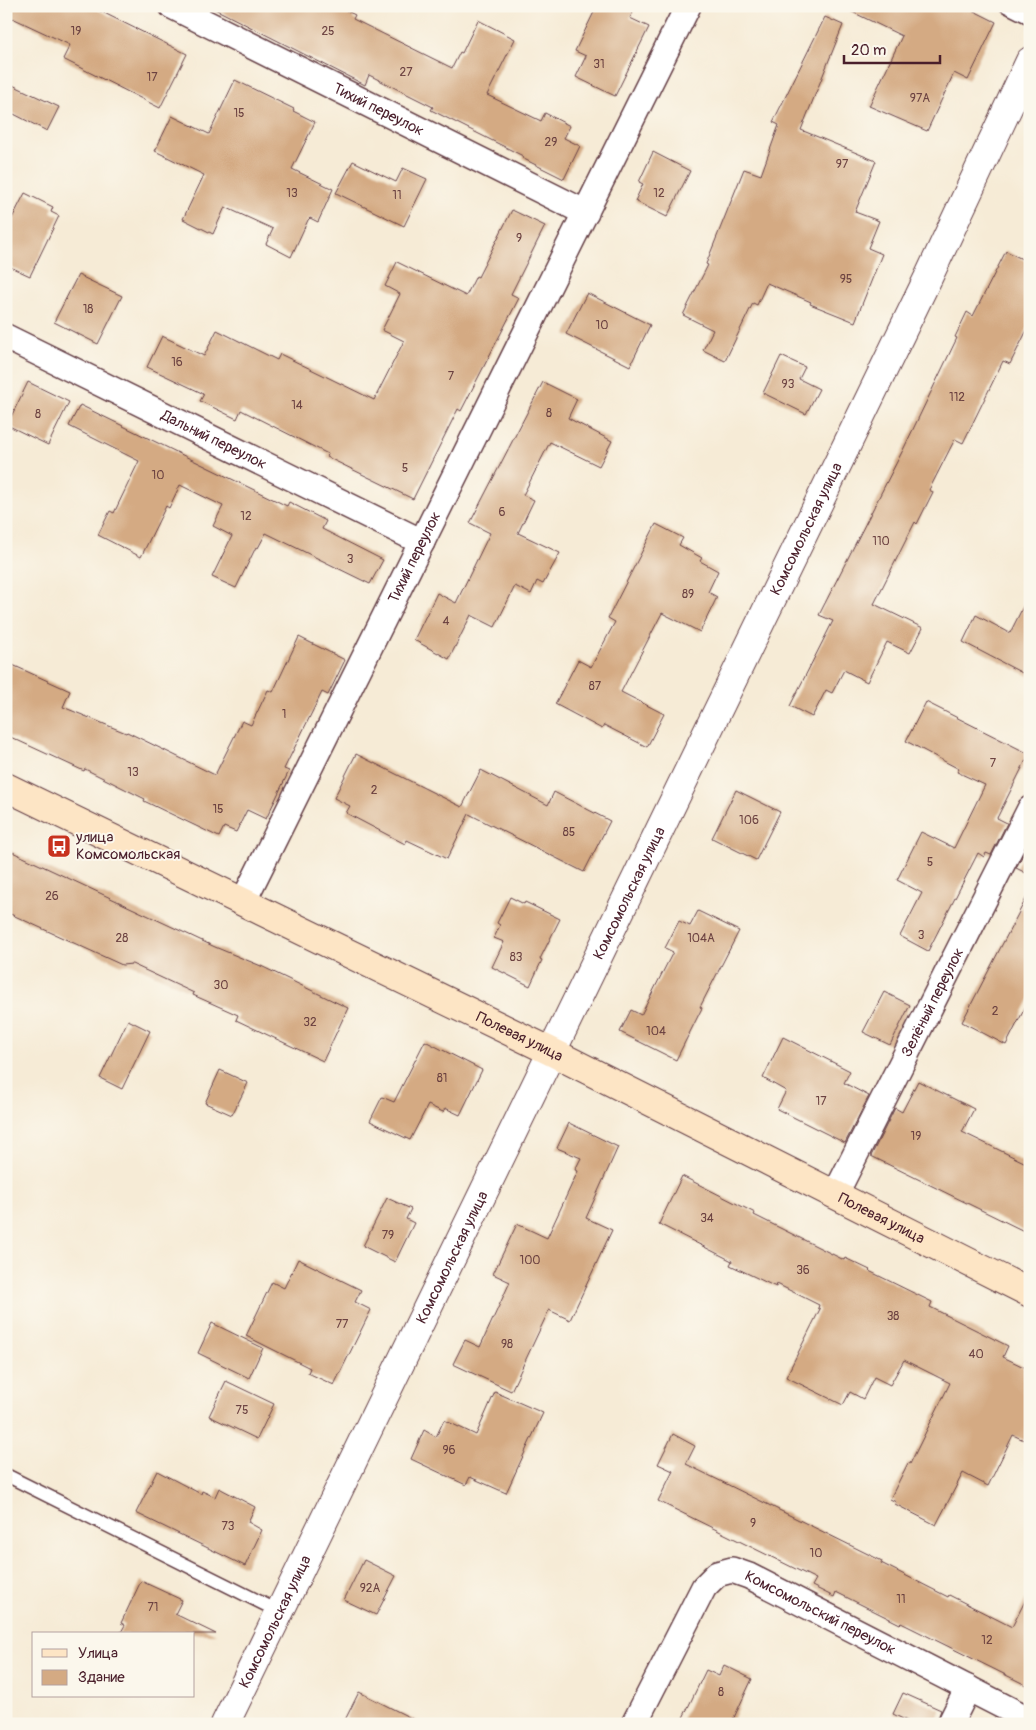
<svg xmlns="http://www.w3.org/2000/svg" width="1036" height="1730" viewBox="0 0 1036 1730" font-family="Pangolin,sans-serif">
<style>
.building{fill:#d4aa83}
.lines{fill:none;stroke-linecap:round;stroke-linejoin:round}
.service-casing{stroke:#643e45;stroke-width:15}
.minor-casing{stroke:#643e45;stroke-width:28}
.tertiary-casing{stroke:#643e45;stroke-width:30}
.secondary-casing{stroke:#643e45;stroke-width:30}
.service{stroke:#fff;stroke-width:12}
.minor{stroke:#fff;stroke-width:25}
.tertiary{stroke:#fff;stroke-width:28}
.secondary{stroke:#fde5c5;stroke-width:28}
.labels{text-anchor:middle;dominant-baseline:central;stroke-width:4;stroke-linejoin:round;paint-order:stroke}
.number-label{font-size:12px;fill:#6c4241}
.street-label{font-size:15px;fill:#4a1f2b;stroke:#fbf7ec}
.poi-label{font-size:15px;fill:#4a1f2b;stroke:#fbf7ec;text-anchor:start}
</style>
<rect width="100%" height="100%" fill="#fbf7ec"/>
<filter id="ink" filterUnits="userSpaceOnUse"><feTurbulence type="fractalNoise" baseFrequency=".02" numOctaves="2"/><feDisplacementMap in="SourceGraphic" scale="10" xChannelSelector="R" yChannelSelector="G"/><feConvolveMatrix kernelMatrix="1 2 1 2 8 2 1 2 1" color-interpolation-filters="sRGB"/></filter>
<filter id="wash" filterUnits="userSpaceOnUse"><feTurbulence type="fractalNoise" baseFrequency=".0096" numOctaves="4" result="noise"/><feDisplacementMap in="SourceGraphic" scale="20" xChannelSelector="R" yChannelSelector="G"/><feGaussianBlur stdDeviation="1.12" result="paint"/><feColorMatrix in="noise" values="0 0 0 0 0 0 0 0 0 0 0 0 0 0 0 0 0 1.4 0 .05"/><feComposite in="paint" operator="in"/></filter>
<g filter="url(#wash)">
<rect width="100%" height="100%" fill="#f6ebd6"/>
<g id="blocks">
<g class="building">
<polygon points="6,6 90,6 187,54 160,108 63,59 70,45 6,15"/>
<polygon points="209,6 337,6 355,15 353,19 452,68 460,52 462,53 478,20 515,39 487,95 541,121 545,113 570,126 564,138 580,146 564,179 522,158 523,156 431,110 433,107 369,75 365,85"/>
<polygon points="597,6 636,6 630,18 649,27 615,96 576,77 586,56 575,51"/>
<polygon points="840,6 964,6 996,22 968,80 954,73 927,131 869,106 902,36"/>
<polygon points="825,17 843,25 801,130 876,161 855,212 879,221 868,248 882,254 855,322 810,304 811,302 767,283 757,305 753,303 725,361 703,350 713,330 683,315 708,265 706,264 744,169 761,175 779,125 773,122"/>
<polygon points="235,80 294,109 293,111 315,122 292,169 333,189 318,222 310,218 308,220 291,257 266,244 273,229 225,207 213,234 183,219 204,175 155,151 172,116 209,134"/>
<polygon points="6,82 59,107 47,131 6,110"/>
<polygon points="653,152 690,171 667,217 635,201 643,184 639,182"/>
<polygon points="353,161 396,182 403,168 427,179 404,226 336,193"/>
<polygon points="25,193 53,207 51,212 59,216 30,276 6,265 6,230"/>
<polygon points="512,210 545,226 511,294 519,298 461,411 458,409 413,499 327,457 328,454 241,410 237,419 200,401 204,394 147,367 162,336 204,356 217,330 277,360 280,354 374,400 404,341 382,330 400,294 385,286 397,262 466,296 476,276 478,277"/>
<polygon points="1006,251 1030,263 1030,324 1010,364 1003,361 963,443 955,439 929,490 933,492 917,524 915,522 874,604 923,628 910,653 887,642 867,682 844,670 832,693 826,690 812,717 790,706 833,621 819,615 904,448 957,338 955,337 967,312 973,316"/>
<polygon points="78,275 122,296 98,344 54,322"/>
<polygon points="587,293 650,325 630,366 566,334"/>
<polygon points="781,356 805,367 799,379 819,389 806,414 763,393"/>
<polygon points="28,382 69,402 48,445 7,425"/>
<polygon points="543,382 577,399 568,418 612,441 599,466 550,442 523,495 534,500 518,533 560,553 543,584 537,581 531,594 515,586 495,627 471,615 449,659 414,640 437,593 456,603 490,533 470,523"/>
<polygon points="80,405 287,506 289,502 326,521 322,529 383,560 370,584 266,533 258,548 256,547 236,588 212,577 232,536 213,526 223,506 180,485 169,508 166,506 141,557 98,535 110,511 114,513 139,461 69,426"/>
<polygon points="656,524 683,538 679,545 702,558 700,561 718,571 708,592 717,597 700,632 662,613 621,692 664,714 647,747 604,725 602,729 555,704 578,660 591,667 615,622 608,618"/>
<polygon points="1030,593 1030,677 963,642 976,615 1010,633"/>
<polygon points="299,637 345,660 328,695 322,692 284,769 289,771 266,819 247,810 236,832 224,827 219,837 144,801 145,799 85,769 84,771 6,735 6,662 70,691 63,707 126,733 127,732 215,775 242,721 251,725 268,690 273,692"/>
<polygon points="926,702 1029,754 997,818 1007,823 991,855 986,853 984,857 978,853 928,951 900,936 922,893 897,880 921,832 954,848 985,785 957,772 959,769 906,741"/>
<polygon points="356,754 462,807 481,770 548,805 554,792 610,821 584,872 469,814 447,859 407,840 405,844 346,813 350,806 334,798"/>
<polygon points="736,790 780,812 756,860 712,838"/>
<polygon points="1030,841 1030,875 1016,868"/>
<polygon points="6,849 215,947 261,966 348,1008 323,1061 236,1020 238,1015 193,995 194,993 132,964 122,965 6,912"/>
<polygon points="1030,891 1030,998 1006,1045 962,1022"/>
<polygon points="510,897 524,904 525,902 560,919 540,959 542,960 530,986 492,967 504,942 494,938 500,925 497,923"/>
<polygon points="698,911 739,931 700,1007 702,1008 676,1060 620,1032 631,1010 641,1015 673,952 665,948 679,921 690,926"/>
<polygon points="884,992 910,1005 890,1045 863,1032"/>
<polygon points="128,1020 150,1031 122,1089 100,1078"/>
<polygon points="783,1037 850,1071 844,1083 869,1096 845,1143 777,1109 786,1091 763,1078"/>
<polygon points="425,1041 482,1070 460,1115 445,1108 443,1112 428,1105 410,1140 370,1121 382,1097 394,1102"/>
<polygon points="220,1070 248,1083 232,1115 205,1103"/>
<polygon points="918,1081 974,1109 962,1132 1030,1165 1030,1234 871,1156 895,1108 902,1112"/>
<polygon points="569,1123 618,1147 586,1218 612,1230 570,1320 549,1310 511,1391 453,1364 465,1340 480,1347 510,1282 493,1274 517,1224 547,1238 578,1171 575,1170 581,1158 557,1148"/>
<polygon points="682,1176 755,1213 754,1215 844,1260 845,1258 870,1270 869,1271 932,1302 930,1307 1008,1346 1003,1357 1030,1370 1030,1443 1013,1435 988,1486 963,1473 936,1525 895,1504 896,1502 890,1499 908,1463 910,1464 950,1383 904,1360 890,1385 874,1377 863,1399 850,1392 843,1405 786,1377 820,1309 818,1308 819,1305 777,1284 776,1287 730,1265 732,1261 659,1224"/>
<polygon points="387,1198 411,1209 406,1219 414,1223 395,1262 363,1246"/>
<polygon points="298,1259 361,1290 355,1302 371,1310 334,1385 308,1373 310,1368 246,1336 272,1282 284,1288"/>
<polygon points="212,1323 263,1348 249,1378 198,1353"/>
<polygon points="226,1381 274,1404 257,1439 209,1416"/>
<polygon points="495,1392 543,1413 506,1493 470,1477 466,1485 411,1459 424,1430 436,1437 444,1420 476,1435"/>
<polygon points="673,1434 695,1446 686,1464 882,1561 881,1563 948,1597 949,1595 1012,1627 1030,1591 1030,1687 901,1623 900,1624 836,1592 834,1597 812,1586 816,1579 658,1501 673,1471 658,1464"/>
<polygon points="157,1471 201,1494 202,1491 215,1497 219,1488 255,1507 248,1522 262,1530 245,1566 136,1513"/>
<polygon points="364,1560 396,1576 376,1615 344,1600"/>
<polygon points="141,1581 182,1600 175,1614 216,1634 120,1634 125,1625 121,1623"/>
<polygon points="724,1665 752,1679 731,1724 680,1724 706,1670 719,1676"/>
<polygon points="359,1692 423,1724 343,1724"/>
<polygon points="903,1693 941,1710 936,1724 913,1724 893,1714"/>
</g>
</g>
</g>
<g filter="url(#ink)">
<use href="#blocks" fill-opacity="0" stroke="#643e45" stroke-width="1"/>
<g class="lines">
<g class="service-casing">
<g id="service">
<polyline points="1006,6 1030,18"/>
<polyline points="6,1475 280,1612"/>
</g>
</g>
<g class="minor-casing">
<g id="minor">
<path id="s1" d="M172 6 586 213"/>
<path id="s2" d="M6 337 422 542"/>
<path id="s3" d="M243 902 688 6"/>
<path id="s4" d="M835 1195 1030 809"/>
<path id="s5" d="M634 1724 704 1587 717 1574 732 1570 749 1576 1030 1720"/>
<polyline points="950,1724 968,1688"/>
</g>
</g>
<g class="tertiary-casing">
<g id="tertiary">
<path id="s6" d="M225 1724 928 278 1030 61"/>
</g>
</g>
<g class="secondary-casing">
<g id="secondary">
<path id="s7" d="M6 787 552 1052 1030 1293"/>
</g>
</g>
<use href="#service" class="service"/>
<use href="#minor" class="minor"/>
<use href="#tertiary" class="tertiary"/>
<use href="#secondary" class="secondary"/>
</g>
</g>
<defs>
<g id="bus-square" transform="scale(1.25)"><rect x="-9" y="-9" width="18" height="18" rx="4" fill="#c8321e" stroke="#fbf7ec"/><path d="M-5-6H5V4H4V6H2V4H-2V6H-4V4H-5ZM-3.5-4V0h7V-4ZM-3.5 1.2v1.5H-2V1.2ZM2 1.2v1.5H3.5V1.2Z" fill="#fff"/></g>
</defs>
<g fill-rule="evenodd">
<use href="#bus-square" x="59" y="846"/>
</g>
<g class="labels">
<g class="number-label">
<text x="76" y="31">19</text>
<text x="328" y="31">25</text>
<text x="599" y="64">31</text>
<text x="406" y="72">27</text>
<text x="152" y="77">17</text>
<text x="920" y="98">97А</text>
<text x="239" y="113">15</text>
<text x="551" y="142">29</text>
<text x="842" y="164">97</text>
<text x="292" y="193">13</text>
<text x="659" y="193">12</text>
<text x="397" y="195">11</text>
<text x="519" y="238">9</text>
<text x="846" y="279">95</text>
<text x="88" y="309">18</text>
<text x="602" y="325">10</text>
<text x="177" y="362">16</text>
<text x="451" y="376">7</text>
<text x="788" y="384">93</text>
<text x="957" y="397">112</text>
<text x="297" y="405">14</text>
<text x="549" y="413">8</text>
<text x="38" y="414">8</text>
<text x="405" y="468">5</text>
<text x="158" y="475">10</text>
<text x="502" y="512">6</text>
<text x="246" y="516">12</text>
<text x="881" y="541">110</text>
<text x="350" y="559">3</text>
<text x="688" y="594">89</text>
<text x="446" y="621">4</text>
<text x="595" y="686">87</text>
<text x="284" y="714">1</text>
<text x="993" y="763">7</text>
<text x="133" y="772">13</text>
<text x="374" y="790">2</text>
<text x="218" y="809">15</text>
<text x="749" y="820">106</text>
<text x="569" y="832">85</text>
<text x="930" y="862">5</text>
<text x="52" y="896">26</text>
<text x="921" y="935">3</text>
<text x="122" y="938">28</text>
<text x="701" y="938">104А</text>
<text x="516" y="957">83</text>
<text x="221" y="985">30</text>
<text x="995" y="1011">2</text>
<text x="310" y="1022">32</text>
<text x="656" y="1031">104</text>
<text x="442" y="1078">81</text>
<text x="821" y="1101">17</text>
<text x="916" y="1136">19</text>
<text x="707" y="1218">34</text>
<text x="388" y="1235">79</text>
<text x="530" y="1260">100</text>
<text x="803" y="1270">36</text>
<text x="893" y="1316">38</text>
<text x="342" y="1324">77</text>
<text x="507" y="1344">98</text>
<text x="976" y="1354">40</text>
<text x="242" y="1410">75</text>
<text x="449" y="1450">96</text>
<text x="753" y="1523">9</text>
<text x="228" y="1526">73</text>
<text x="816" y="1553">10</text>
<text x="370" y="1588">92А</text>
<text x="901" y="1599">11</text>
<text x="153" y="1607">71</text>
<text x="987" y="1640">12</text>
<text x="721" y="1692">8</text>
</g>
<g class="street-label">
<text stroke="none"><textPath href="#s1" startOffset="231">Тихий переулок</textPath></text>
<text stroke="none"><textPath href="#s2" startOffset="232">Дальний переулок</textPath></text>
<text stroke="none"><textPath href="#s6" startOffset="1329">Комсомольская улица</textPath></text>
<text stroke="none"><textPath href="#s3" startOffset="385">Тихий переулок</textPath></text>
<text stroke="none"><textPath href="#s6" startOffset="924">Комсомольская улица</textPath></text>
<text stroke="none"><textPath href="#s4" startOffset="216">Зелёный переулок</textPath></text>
<text stroke="none"><textPath href="#s7" startOffset="571">Полевая улица</textPath></text>
<text stroke="none"><textPath href="#s7" startOffset="976">Полевая улица</textPath></text>
<text stroke="none"><textPath href="#s6" startOffset="519">Комсомольская улица</textPath></text>
<text stroke="none"><textPath href="#s5" startOffset="286">Комсомольский переулок</textPath></text>
<text stroke="none"><textPath href="#s6" startOffset="114">Комсомольская улица</textPath></text>
</g>
<g class="poi-label">
<text x="76" y="837">улица<tspan x="76" dy="17">Комсомольская</tspan></text>
</g>
</g>
<rect width="1036" height="1730" fill="none" stroke="#fbf7ec" stroke-width="25"/>
<rect x="32" y="1632" width="162" height="65" fill="#fbf7ec" stroke="#b4a19f"/>
<rect x="42" y="1649" width="25" height="8" fill="#fde5c5" stroke="#b4a19f"/>
<text x="78" y="1658" font-size="15" fill="#4a1f2b">Улица</text>
<rect x="42" y="1670" width="25" height="15" fill="#d4aa83" stroke="#b4a19f"/>
<text x="78" y="1682" font-size="15" fill="#4a1f2b">Здание</text>
<path d="M844 55v8h96v-8" fill="none" stroke="#4a1f2b" stroke-width="2.5"/>
<text x="851" y="55" font-size="15" fill="#4a1f2b" stroke="#fbf7ec" stroke-width="4" paint-order="stroke">20 m</text>
</svg>
